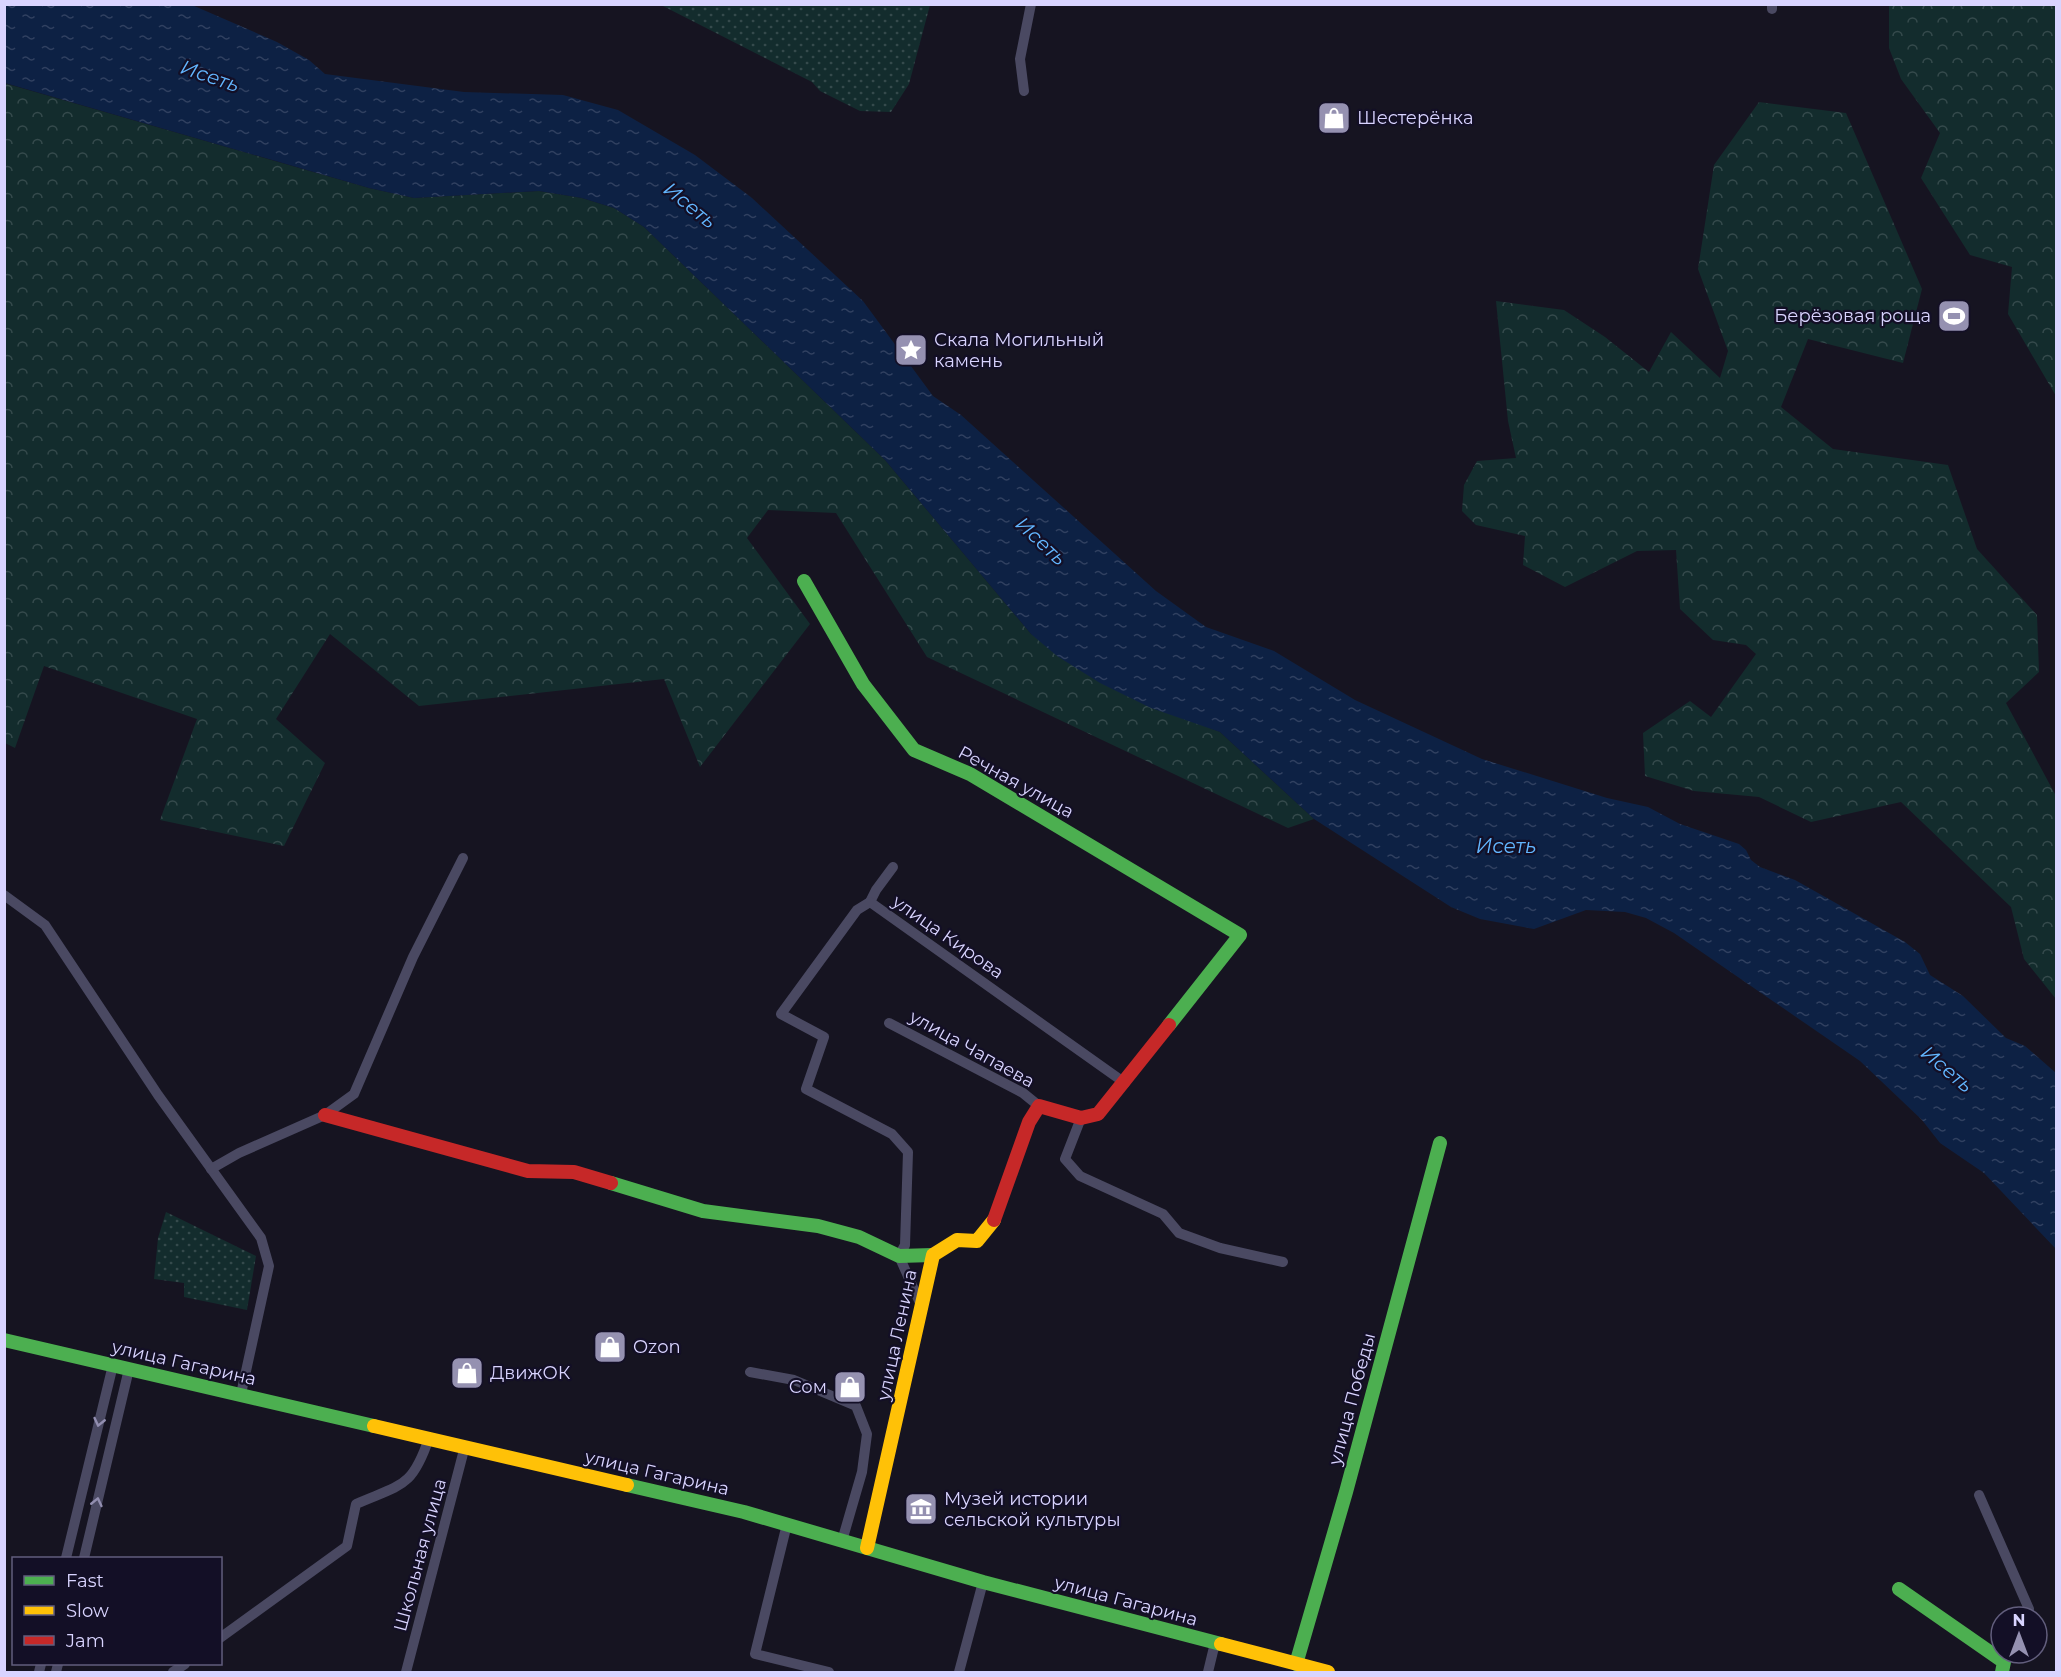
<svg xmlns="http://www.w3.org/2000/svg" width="2061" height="1677" viewBox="0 0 2061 1677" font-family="Montserrat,sans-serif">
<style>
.forest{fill:url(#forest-crowns)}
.garden{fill:url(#garden-dots)}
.water{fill:url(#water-ripples)}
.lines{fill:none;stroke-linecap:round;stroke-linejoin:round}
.street{stroke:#4a4962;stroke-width:10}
.fast{stroke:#4caf50;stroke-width:14}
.slow{stroke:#ffc107;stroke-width:14}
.jam{stroke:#c62828;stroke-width:14}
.oneway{stroke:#928eb0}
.labels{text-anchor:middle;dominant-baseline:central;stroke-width:4.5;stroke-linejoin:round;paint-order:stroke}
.poi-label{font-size:18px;fill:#d9d4ff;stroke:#130f26;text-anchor:start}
.street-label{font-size:18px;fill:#d9d4ff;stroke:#130f26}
.water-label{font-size:20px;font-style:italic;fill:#62b6ff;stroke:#130f26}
</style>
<defs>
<pattern id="forest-crowns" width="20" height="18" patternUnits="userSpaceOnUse" patternTransform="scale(1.5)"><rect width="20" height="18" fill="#132c2d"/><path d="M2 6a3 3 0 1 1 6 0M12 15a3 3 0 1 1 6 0" fill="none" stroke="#354a4c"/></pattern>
<pattern id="garden-dots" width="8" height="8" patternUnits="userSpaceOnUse" patternTransform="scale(1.5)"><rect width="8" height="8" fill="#132c2d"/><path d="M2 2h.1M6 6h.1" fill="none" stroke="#354a4c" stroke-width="1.8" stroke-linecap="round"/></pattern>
<pattern id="water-ripples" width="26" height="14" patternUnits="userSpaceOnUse" patternTransform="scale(1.5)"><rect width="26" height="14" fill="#0d2144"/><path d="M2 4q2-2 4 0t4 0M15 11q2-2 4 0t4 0" fill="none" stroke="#304060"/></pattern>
</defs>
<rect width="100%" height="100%" fill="#161421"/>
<g class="forest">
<polygon points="1889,5 2056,5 2056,396 2008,314 2012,267 1970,255 1921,178 1940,133 1901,79 1889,48"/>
<polygon points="4,83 369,188 414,198 539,191 582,198 614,208 644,227 885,460 1031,634 1179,716 1220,732 1314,819 1288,828 927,657 836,513 768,510 747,538 810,624 700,767 664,679 419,706 330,634 276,719 325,763 284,846 160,820 197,719 44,666 15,748 5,743"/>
<polygon points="1759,102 1846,113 1922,289 1903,363 1808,339 1781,407 1833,449 1948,465 1977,549 2037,615 2039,672 2006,703 2056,796 2056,999 2024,959 2011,907 1901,802 1811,822 1759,797 1694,791 1645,776 1643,733 1690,701 1711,717 1756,654 1746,645 1713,640 1680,609 1676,550 1637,551 1565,587 1523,565 1525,536 1476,525 1462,511 1464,485 1477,461 1516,458 1508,421 1496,301 1564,310 1605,337 1649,372 1671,332 1720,378 1728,351 1698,269 1714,165"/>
</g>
<g class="garden">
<polygon points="661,5 930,5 909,84 891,112 860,111 820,91 812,82"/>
<polygon points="166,1212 256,1256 247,1310 184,1297 184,1283 154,1279 158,1238"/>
</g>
<polygon class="water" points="4,5 192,5 277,42 309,60 325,74 464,92 563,95 618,110 695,155 752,198 863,301 933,396 961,415 1156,591 1206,627 1274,651 1355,700 1482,759 1607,798 1648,807 1680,824 1739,844 1746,850 1751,860 1760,867 1795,880 1905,942 1920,954 1930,975 1963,996 2006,1038 2025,1046 2056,1073 2056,1249 1984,1173 1940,1143 1922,1120 1860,1061 1674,933 1646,918 1625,912 1586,910 1534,929 1480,919 1451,907 1314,819 1220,732 1151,708 1100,683 1057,656 1031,634 885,460 644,227 614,208 582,198 539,191 414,198 369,188 5,83"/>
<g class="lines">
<g class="street">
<polyline points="1772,9 1772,4"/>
<polyline points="1024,91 1020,59 1031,4"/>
<polyline points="4,895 45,925 158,1095 261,1238 269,1266 241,1394"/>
<polyline points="870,902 876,890 893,867"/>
<polyline points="889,1023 1023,1093 1039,1106"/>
<polyline points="1081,1118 1065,1159 1080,1176 1163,1214 1179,1233 1220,1248 1283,1262"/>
<polyline points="211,1169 239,1153 325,1115 354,1094 413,957 463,858"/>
<polyline points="920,1303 899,1256 905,1245 908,1152 892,1134 806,1089 824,1037 781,1014 857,910 870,902 1125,1083"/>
<polyline points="750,1372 794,1380 856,1406 867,1434 862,1472 842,1541"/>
<polyline points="1979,1495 2029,1609 2025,1617"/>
<polyline points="787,1524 755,1654 829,1672"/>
<polyline points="66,1558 113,1365"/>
<polyline points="84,1558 129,1369"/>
<path d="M220 1638 347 1546 356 1504C402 1484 412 1488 429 1438"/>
<polyline points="39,1672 41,1664"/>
<polyline points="56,1672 58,1664"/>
<polyline points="173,1672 185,1664"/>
<polyline points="406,1672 465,1446"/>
<polyline points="959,1672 983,1582"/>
<polyline points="1208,1672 1215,1643"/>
</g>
<g class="fast">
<polyline points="804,581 863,684 914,750 970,774 1240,935 1169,1025"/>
<polyline points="611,1183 703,1211 818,1226 859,1237 899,1256 933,1255"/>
<polyline points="4,1340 374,1426"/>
<polyline points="627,1485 744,1512 983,1582 1221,1644"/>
<polyline points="1899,1589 2004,1662 2002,1672"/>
<polyline points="1296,1664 1346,1492 1440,1143"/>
</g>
<g class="slow">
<polyline points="374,1426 627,1485"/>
<polyline points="867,1548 933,1255 957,1240 977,1241 994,1220"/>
<polyline points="1221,1644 1328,1672"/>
</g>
<g class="jam">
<polyline points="325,1115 528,1171 574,1172 611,1183"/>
<polyline points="994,1220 1029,1122 1039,1106 1081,1118 1098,1114 1169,1025"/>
</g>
</g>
<defs><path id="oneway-chevron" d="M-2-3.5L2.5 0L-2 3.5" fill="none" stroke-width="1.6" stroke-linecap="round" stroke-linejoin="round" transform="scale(1.5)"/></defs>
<g class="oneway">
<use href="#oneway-chevron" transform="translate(99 1422) rotate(103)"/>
<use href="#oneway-chevron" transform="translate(97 1502) rotate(-77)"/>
</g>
<defs>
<g id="shop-square" transform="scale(1.725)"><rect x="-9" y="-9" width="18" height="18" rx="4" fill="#9591b1" stroke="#130f26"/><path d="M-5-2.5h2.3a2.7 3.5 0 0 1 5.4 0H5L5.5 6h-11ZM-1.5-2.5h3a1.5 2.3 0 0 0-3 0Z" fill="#fff"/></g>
<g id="stadium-square" transform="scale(1.725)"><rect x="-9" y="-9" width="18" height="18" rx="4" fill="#9591b1" stroke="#130f26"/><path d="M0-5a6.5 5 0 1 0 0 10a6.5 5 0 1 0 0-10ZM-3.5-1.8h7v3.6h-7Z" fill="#fff"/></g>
<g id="sight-square" transform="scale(1.725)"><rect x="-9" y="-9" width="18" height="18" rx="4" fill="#9591b1" stroke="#130f26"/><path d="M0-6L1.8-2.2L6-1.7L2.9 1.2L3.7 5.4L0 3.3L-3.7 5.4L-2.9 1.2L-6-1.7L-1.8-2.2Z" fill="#fff"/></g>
<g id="museum-square" transform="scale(1.725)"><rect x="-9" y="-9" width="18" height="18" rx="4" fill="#9591b1" stroke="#130f26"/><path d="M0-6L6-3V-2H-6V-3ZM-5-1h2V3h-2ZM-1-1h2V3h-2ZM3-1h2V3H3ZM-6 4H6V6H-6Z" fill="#fff"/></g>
</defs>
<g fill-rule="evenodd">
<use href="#shop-square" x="1334" y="118"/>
<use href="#stadium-square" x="1954" y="316"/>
<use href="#sight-square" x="911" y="350"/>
<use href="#shop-square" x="610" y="1347"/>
<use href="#shop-square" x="467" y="1373"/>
<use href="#shop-square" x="850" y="1387"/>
<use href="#museum-square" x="921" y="1509"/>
</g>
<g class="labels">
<g class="poi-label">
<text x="1357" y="118">Шестерёнка</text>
<text x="1931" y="316" text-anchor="end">Берёзовая роща</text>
<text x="934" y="340">Скала Могильный<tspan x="934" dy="21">камень</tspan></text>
<text x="633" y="1347">Ozon</text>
<text x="490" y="1373">ДвижОК</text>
<text x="827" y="1387" text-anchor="end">Сом</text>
<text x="944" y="1499">Музей истории<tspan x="944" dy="21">сельской культуры</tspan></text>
</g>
<g class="street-label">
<text transform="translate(1016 782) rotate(29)">Речная улица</text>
<text transform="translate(948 937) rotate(35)">улица Кирова</text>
<text transform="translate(972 1049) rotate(29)">улица Чапаева</text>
<text transform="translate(897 1335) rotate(-78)">улица Ленина</text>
<text transform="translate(184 1363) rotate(13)">улица Гагарина</text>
<text transform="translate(1352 1399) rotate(-75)">улица Победы</text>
<text transform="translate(657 1473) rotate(13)">улица Гагарина</text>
<text transform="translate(420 1555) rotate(-75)">Школьная улица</text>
<text transform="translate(1126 1601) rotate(15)">улица Гагарина</text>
</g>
<g class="water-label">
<text transform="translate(210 76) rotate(19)">Исеть</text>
<text transform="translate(690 205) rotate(39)">Исеть</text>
<text transform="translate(1041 541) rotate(43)">Исеть</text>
<text x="1506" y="846">Исеть</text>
<text transform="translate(1947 1069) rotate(40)">Исеть</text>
</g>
</g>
<rect width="2061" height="1677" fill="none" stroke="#d9d4ff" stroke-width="12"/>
<rect x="12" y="1557" width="210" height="108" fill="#130f26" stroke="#625e7d" stroke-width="1.5"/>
<rect x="24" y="1576" width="30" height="9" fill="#4caf50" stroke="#625e7d" stroke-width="1.5"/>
<text x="66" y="1587" font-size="18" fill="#d9d4ff">Fast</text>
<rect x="24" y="1606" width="30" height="9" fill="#ffc107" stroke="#625e7d" stroke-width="1.5"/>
<text x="66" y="1617" font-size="18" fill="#d9d4ff">Slow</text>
<rect x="24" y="1636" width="30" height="9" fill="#c62828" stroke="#625e7d" stroke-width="1.5"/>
<text x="66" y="1647" font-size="18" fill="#d9d4ff">Jam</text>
<g transform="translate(2019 1635)"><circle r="28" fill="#130f26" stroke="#625e7d" stroke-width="1.5"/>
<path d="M0-4.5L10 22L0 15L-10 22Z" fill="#9591b1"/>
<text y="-9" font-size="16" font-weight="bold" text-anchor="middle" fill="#d9d4ff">N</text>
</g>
</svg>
